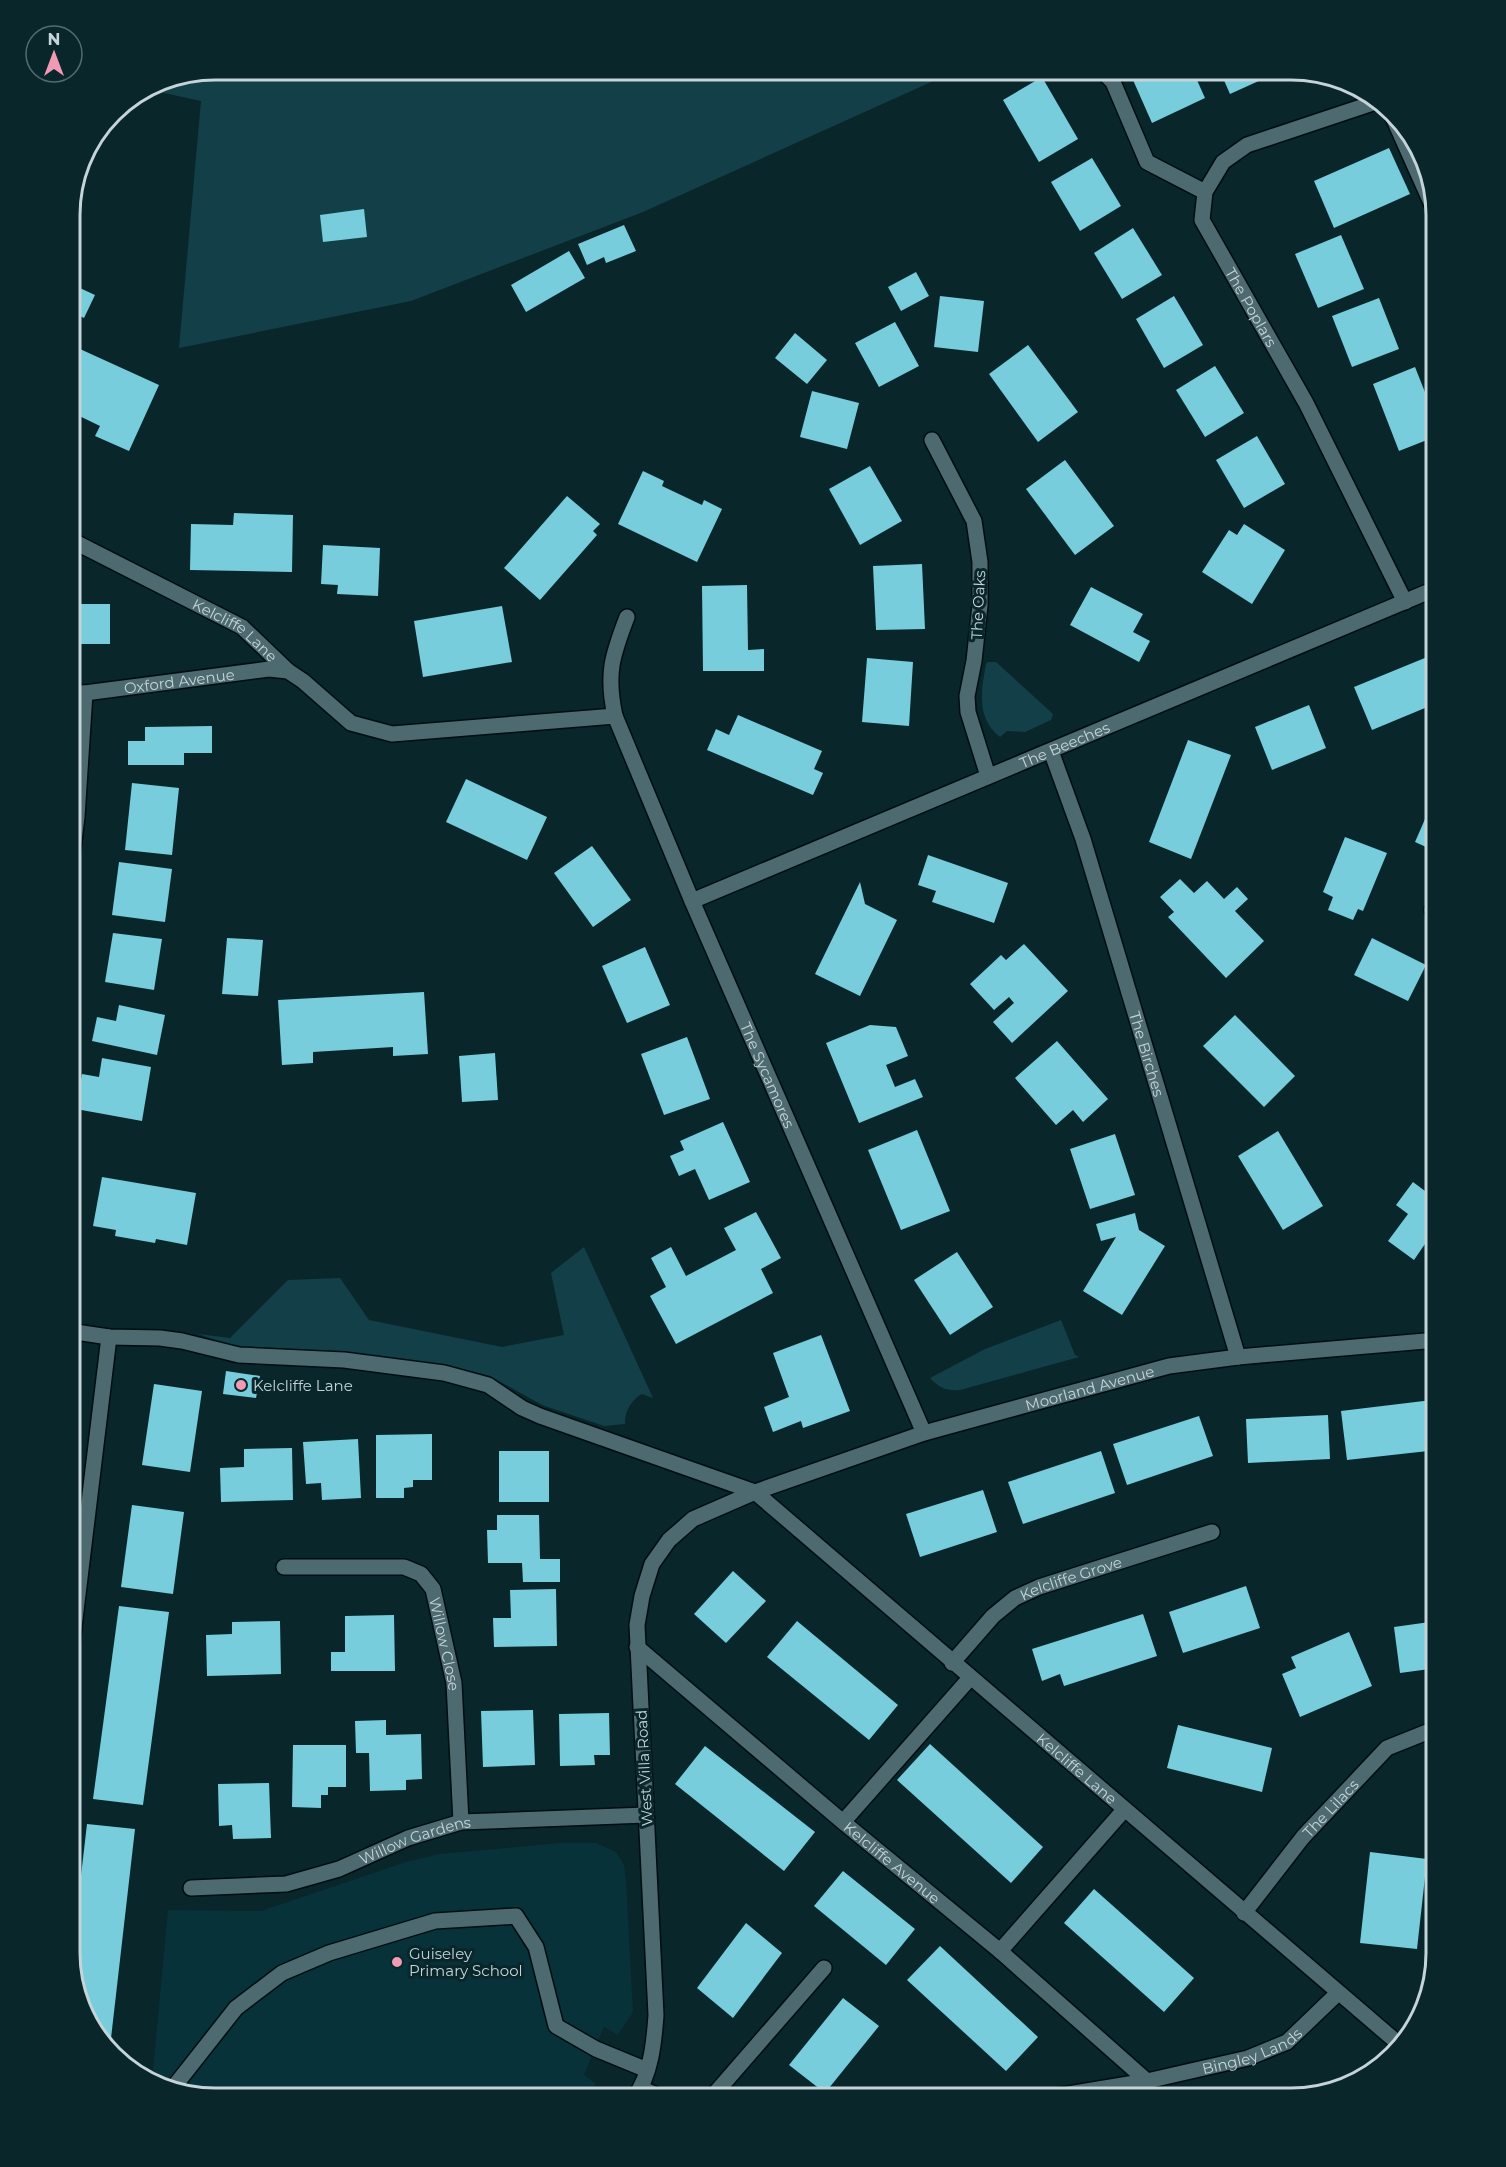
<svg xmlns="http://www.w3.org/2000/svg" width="1506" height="2167" viewBox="0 0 1506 2167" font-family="Montserrat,sans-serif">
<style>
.built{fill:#083239}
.green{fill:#134048}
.building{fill:#78cddd}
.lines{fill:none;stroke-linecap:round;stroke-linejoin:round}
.minor-casing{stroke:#000e12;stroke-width:18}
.minor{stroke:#4c6a6f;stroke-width:15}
.poi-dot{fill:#f19ab3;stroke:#09262b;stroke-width:2}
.labels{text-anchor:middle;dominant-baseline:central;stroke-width:6;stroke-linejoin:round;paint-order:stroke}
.street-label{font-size:15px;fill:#c4d4d8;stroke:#09262b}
.poi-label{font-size:15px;fill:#c4d4d8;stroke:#09262b;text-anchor:start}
.rim{fill:none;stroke:#c4d4d8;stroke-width:3}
</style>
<rect width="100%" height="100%" fill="#09262b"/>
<polygon class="built" points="561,1843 596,1843 616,1852 624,1865 626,1881 633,2012 618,2035 604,2027 584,2075 596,2084 591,2092 584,2098 205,2098 152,2082 168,1910 261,1911 406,1862 440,1854"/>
<g class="green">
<polygon points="214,69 936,69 940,78 643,212 411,301 179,348 201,101 146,89 159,80"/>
<path d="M988 662H996L1053 714 1051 720 1025 732 1007 731 1000 737C976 718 981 690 986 664Z"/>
<path d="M584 1247 653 1398 642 1394C632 1399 624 1412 625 1424L604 1426 542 1405 490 1376 446 1365 346 1353 240 1348 198 1334 230 1338 288 1280 340 1278 369 1320 502 1347 564 1335 551 1273Z"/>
<path d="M1061 1320 1075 1355 1079 1357 960 1390C947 1391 939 1388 930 1378L985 1349Z"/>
</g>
<g class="building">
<polygon points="1156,69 1192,69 1205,98 1152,123 1133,80"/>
<polygon points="1219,69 1285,69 1230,94"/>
<polygon points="1042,77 1078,139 1039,162 1003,100"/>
<polygon points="1389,148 1410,194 1334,228 1314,181"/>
<polygon points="1092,158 1121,206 1080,231 1051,182"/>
<polygon points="364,209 367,237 323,242 320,215"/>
<polygon points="624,225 636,251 606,263 604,257 587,265 578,244"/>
<polygon points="1133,228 1162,275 1122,299 1094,253"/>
<polygon points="1341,235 1364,289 1318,308 1295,254"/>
<polygon points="569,251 585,278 526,312 511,285"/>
<polygon points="916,272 929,296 901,311 888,287"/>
<polygon points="69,283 95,295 84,318 69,311"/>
<polygon points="940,296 984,301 978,352 934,347"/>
<polygon points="1174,296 1203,345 1164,368 1136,319"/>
<polygon points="1379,298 1399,349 1352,367 1332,316"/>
<polygon points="895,322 919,366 879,387 855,343"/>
<polygon points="795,333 827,360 807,384 775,358"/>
<polygon points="69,344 159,385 129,451 95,436 100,426 69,411"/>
<polygon points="1028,345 1078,412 1038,442 989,374"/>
<polygon points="1215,366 1244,413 1205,437 1176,390"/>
<polygon points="1415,367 1436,420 1426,424 1432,438 1399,451 1373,384"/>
<polygon points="812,391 859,403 847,449 800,437"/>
<polygon points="1257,436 1285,484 1244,508 1216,460"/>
<polygon points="1065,460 1114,526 1075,555 1026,489"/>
<polygon points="870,466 902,521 860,545 829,489"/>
<polygon points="643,471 664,481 662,486 702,505 704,500 722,509 697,562 618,524"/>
<polygon points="1437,472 1437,486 1432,484"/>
<polygon points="567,496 600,524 593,531 597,535 540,600 504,568"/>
<polygon points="234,513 293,515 292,572 190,570 191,524 233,525"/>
<polygon points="1244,524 1285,550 1252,604 1202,572 1229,530 1237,535"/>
<polygon points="323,545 380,548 378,596 337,594 338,585 321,584"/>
<polygon points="922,564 925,629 876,630 873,566"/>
<polygon points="747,585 748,650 764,649 764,671 703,671 702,586"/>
<polygon points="1091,587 1143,614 1133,632 1150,641 1139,662 1070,625"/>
<rect x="69" y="604" width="41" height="40"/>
<polygon points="502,606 512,662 423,677 414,621"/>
<polygon points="1437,653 1437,703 1372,730 1354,687"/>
<polygon points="867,658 913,662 909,726 862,722"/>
<polygon points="1309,705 1326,748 1272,770 1255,727"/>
<polygon points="738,715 822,751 814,769 823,773 813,795 707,750 716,729 729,735"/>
<polygon points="212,726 212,753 184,753 184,765 128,765 128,741 145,741 145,727"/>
<polygon points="1188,740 1231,755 1191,859 1149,842"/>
<polygon points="466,779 547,817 527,860 446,822"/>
<polygon points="132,783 179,788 172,855 125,850"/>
<polygon points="1432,803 1437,806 1437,852 1415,842"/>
<polygon points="1345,837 1387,853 1363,911 1358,909 1353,920 1328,910 1333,897 1323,892"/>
<polygon points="592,846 631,900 593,927 554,873"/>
<polygon points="928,855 1008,883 994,923 932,902 936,891 918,885"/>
<polygon points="119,862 172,869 165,922 112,915"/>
<polygon points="1180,879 1194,893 1207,881 1224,899 1237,887 1248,899 1235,911 1264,941 1226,978 1168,917 1174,912 1160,897"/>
<polygon points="860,882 865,904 897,920 860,996 815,974"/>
<polygon points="113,933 162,939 154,990 105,982"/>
<polygon points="227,938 263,940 258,996 222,994"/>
<polygon points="1372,938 1426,965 1408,1001 1354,975"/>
<polygon points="1024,944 1068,991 1012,1043 993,1022 1014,1003 1009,997 994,1010 970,984 1001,955 1006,960"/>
<polygon points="645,947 670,1005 627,1023 602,966"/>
<polygon points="424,992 428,1054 393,1056 393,1047 313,1052 313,1063 282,1065 278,1000"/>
<polygon points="119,1005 165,1015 157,1055 92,1041 97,1017 116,1021"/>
<polygon points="1235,1015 1295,1076 1264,1107 1203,1046"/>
<polygon points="870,1025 896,1027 908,1056 886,1065 895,1087 915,1079 923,1097 859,1123 826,1043"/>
<polygon points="1437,1033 1437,1063 1430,1064 1427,1034"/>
<polygon points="687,1037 710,1099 664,1115 641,1054"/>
<polygon points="1057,1041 1108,1099 1083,1122 1073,1110 1056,1125 1015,1078"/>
<polygon points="495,1053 498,1100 462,1102 459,1056"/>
<polygon points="102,1058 151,1067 142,1121 76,1109 82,1074 99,1077"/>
<polygon points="723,1122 750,1182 709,1200 695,1169 679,1176 670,1156 684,1150 680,1141"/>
<polygon points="917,1130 950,1211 901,1230 868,1150"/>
<polygon points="1278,1131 1323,1206 1283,1230 1238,1156"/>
<polygon points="1115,1134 1135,1195 1090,1209 1070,1149"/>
<polygon points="1437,1174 1437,1249 1427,1241 1414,1260 1388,1241 1408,1214 1396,1205 1413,1182 1425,1191"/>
<polygon points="102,1177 196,1193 187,1245 156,1239 155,1243 115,1236 116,1230 93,1226"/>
<polygon points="756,1212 781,1258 761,1269 773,1293 676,1344 650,1296 666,1287 651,1258 671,1247 686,1276 736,1250 724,1228"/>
<polygon points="1135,1213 1139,1230 1165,1246 1122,1315 1083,1291 1116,1237 1101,1241 1096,1224"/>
<polygon points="957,1252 993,1307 950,1335 914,1280"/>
<polygon points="821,1335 850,1411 803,1428 801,1421 773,1432 764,1407 789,1397 773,1353"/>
<polygon points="226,1371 260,1376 256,1398 223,1394"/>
<polygon points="154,1384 202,1391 190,1472 142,1465"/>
<polygon points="1432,1400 1437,1450 1347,1460 1341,1411"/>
<polygon points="1328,1415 1330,1459 1248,1463 1246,1419"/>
<polygon points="1199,1416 1213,1456 1127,1485 1113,1444"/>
<polygon points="432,1434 432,1480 413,1480 413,1487 404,1488 404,1498 376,1498 376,1435"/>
<polygon points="358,1439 361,1498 322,1500 321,1483 306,1484 303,1442"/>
<polygon points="292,1448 293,1500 221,1502 220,1468 244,1467 244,1449"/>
<rect x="499" y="1451" width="50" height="51"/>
<polygon points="1101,1451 1115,1493 1023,1524 1008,1482"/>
<polygon points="983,1490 997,1532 920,1557 906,1514"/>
<polygon points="132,1505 184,1512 173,1594 121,1587"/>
<polygon points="497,1515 539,1515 540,1559 560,1559 560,1582 523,1582 522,1563 488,1563 487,1530 497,1530"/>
<polygon points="733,1571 766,1601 726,1643 694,1614"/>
<polygon points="1246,1586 1260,1628 1183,1653 1169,1612"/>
<polygon points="556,1589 557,1646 494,1647 493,1618 511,1618 510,1590"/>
<polygon points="119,1606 169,1612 143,1805 93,1799"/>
<polygon points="1143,1614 1157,1656 1064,1686 1060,1674 1042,1681 1032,1649"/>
<polygon points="394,1615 395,1671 331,1671 331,1652 345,1652 345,1616"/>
<polygon points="280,1621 281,1674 207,1676 206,1635 232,1634 232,1622"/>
<polygon points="797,1621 898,1705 869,1740 767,1657"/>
<polygon points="1437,1621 1437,1668 1400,1673 1394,1627"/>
<polygon points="1349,1632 1372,1686 1300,1717 1282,1674 1296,1668 1291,1657"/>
<polygon points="533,1710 535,1765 483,1767 481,1711"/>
<polygon points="609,1713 610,1755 594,1755 595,1765 560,1766 559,1714"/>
<polygon points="386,1720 386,1735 421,1734 422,1779 406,1780 406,1790 370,1791 369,1753 356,1753 355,1721"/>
<polygon points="1178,1725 1272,1748 1262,1792 1167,1768"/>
<polygon points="930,1744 1043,1847 1011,1883 897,1780"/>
<polygon points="293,1745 346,1745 346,1787 328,1787 328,1795 321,1795 321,1808 292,1807"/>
<polygon points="705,1746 815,1832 784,1871 675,1784"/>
<polygon points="269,1783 271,1838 233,1839 232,1825 219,1826 218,1784"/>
<polygon points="87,1824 135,1829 110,2047 88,2025 71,1962"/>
<polygon points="1370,1852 1427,1859 1417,1949 1360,1943"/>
<polygon points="843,1871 915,1929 886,1965 814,1906"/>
<polygon points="1094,1889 1194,1978 1164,2012 1064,1923"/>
<polygon points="746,1923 782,1953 733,2018 697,1988"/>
<polygon points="940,1946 1038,2037 1006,2071 907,1980"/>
<polygon points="843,1998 879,2026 825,2093 789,2065"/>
</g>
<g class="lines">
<g class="minor-casing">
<g id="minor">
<polyline points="1100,69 1113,82 1147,162 1205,192"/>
<path id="s1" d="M1379 101 1247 145 1223 162 1205 192 1202 220 1306 403 1405 602"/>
<polyline points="1391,113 1437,216"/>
<polyline points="932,440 974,521 980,562 980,605 974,661 967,696 968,712 988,776"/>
<path id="s2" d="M69 539 242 627 288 671 303 681 351 723 392 734 615 716"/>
<path id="s3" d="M627 617C612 656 606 674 615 716L692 901 924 1433"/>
<path id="s4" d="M69 692 85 693 269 669 288 671"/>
<path id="s5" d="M1051 751 1083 839 1238 1357"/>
<polyline points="69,879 77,817 85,693"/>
<path id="s6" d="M692 901 1437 588"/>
<polyline points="1432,910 1437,912"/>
<path id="s7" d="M69 1331 109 1337 160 1338 182 1341 239 1355 344 1360 444 1373 488 1385 522 1408 540 1416 755 1492 1399 2044"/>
<path id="s8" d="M284 1567H404L421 1574 433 1589 454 1683 461 1822"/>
<path id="s9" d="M637 1647 843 1822 1000 1951 1147 2081"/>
<path id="s10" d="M952 1663 993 1616 1015 1598 1039 1587 1212 1532"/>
<polyline points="69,1669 109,1337"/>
<polyline points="843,1822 970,1678"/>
<path id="s11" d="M191 1888 286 1884 339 1869 408 1838 461 1822 646 1815"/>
<path id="s12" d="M1244 1913 1303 1837 1387 1748 1427 1732 1437 1731"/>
<polyline points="1000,1951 1124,1810"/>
<polyline points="173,2088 236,2008 282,1973 329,1953 435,1921 516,1916 536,1947 556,2026 596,2049 647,2070"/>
<polyline points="641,2088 662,2098"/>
<path id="s13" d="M634 2098C651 2075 654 2043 656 2015L637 1625 642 1596 652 1564 669 1540 693 1519 755 1492 924 1433 1169 1366 1238 1357 1437 1340"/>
<polyline points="711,2098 824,1968"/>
<path id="s14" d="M1044 2098 1147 2081 1248 2058 1287 2042 1338 1993"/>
</g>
</g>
<use href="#minor" class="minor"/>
</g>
<g class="poi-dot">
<circle cx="241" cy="1385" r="6"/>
<circle cx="397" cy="1962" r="6"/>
</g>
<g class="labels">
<g class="street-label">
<text stroke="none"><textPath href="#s1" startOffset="332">The Poplars</textPath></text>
<text transform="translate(978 605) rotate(-87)">The Oaks</text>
<text stroke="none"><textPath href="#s2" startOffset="190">Kelcliffe Lane</textPath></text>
<text stroke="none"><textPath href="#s4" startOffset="111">Oxford Avenue</textPath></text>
<text stroke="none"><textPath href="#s6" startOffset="404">The Beeches</textPath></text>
<text stroke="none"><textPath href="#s5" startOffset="318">The Birches</textPath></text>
<text stroke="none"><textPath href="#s3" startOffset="492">The Sycamores</textPath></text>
<text stroke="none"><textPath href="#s13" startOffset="1020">Moorland Avenue</textPath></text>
<text stroke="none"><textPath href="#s10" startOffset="150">Kelcliffe Grove</textPath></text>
<text stroke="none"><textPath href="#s8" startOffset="214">Willow Close</textPath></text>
<text transform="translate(644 1768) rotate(-93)">West Villa Road</text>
<text stroke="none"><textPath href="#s7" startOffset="1137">Kelcliffe Lane</textPath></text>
<text stroke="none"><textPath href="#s12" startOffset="136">The Lilacs</textPath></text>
<text stroke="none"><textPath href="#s11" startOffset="232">Willow Gardens</textPath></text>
<text stroke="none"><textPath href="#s9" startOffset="334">Kelcliffe Avenue</textPath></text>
<text stroke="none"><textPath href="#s14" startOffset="214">Bingley Lands</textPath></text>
</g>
<g class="poi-label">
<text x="253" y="1385">Kelcliffe Lane</text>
<text x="409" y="1953">Guiseley<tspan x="409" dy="17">Primary School</tspan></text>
</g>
</g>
<path d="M0 0H1506V2167H0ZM215 80H1291A135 135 0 0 1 1426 215V1953A135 135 0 0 1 1291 2088H215A135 135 0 0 1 80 1953V215A135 135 0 0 1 215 80Z" fill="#09262b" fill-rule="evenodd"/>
<path class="rim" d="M215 80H1291A135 135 0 0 1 1426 215V1953A135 135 0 0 1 1291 2088H215A135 135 0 0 1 80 1953V215A135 135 0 0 1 215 80Z"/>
<g transform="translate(54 54)"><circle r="28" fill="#09262b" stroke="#546c70" stroke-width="1.5"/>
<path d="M0-4.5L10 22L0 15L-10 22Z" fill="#f19ab3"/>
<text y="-9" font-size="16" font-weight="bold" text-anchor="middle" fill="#c4d4d8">N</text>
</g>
</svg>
